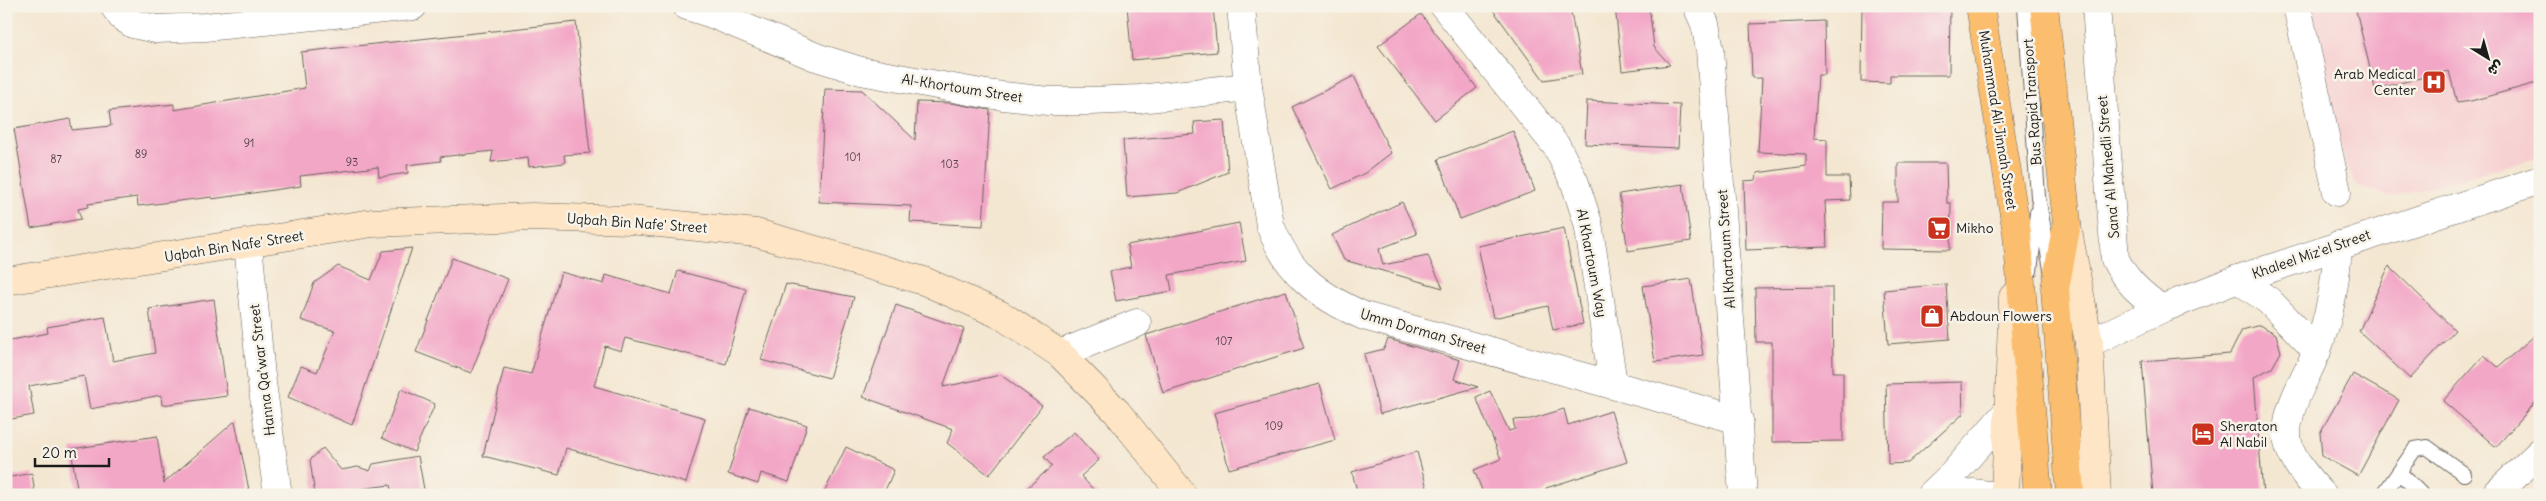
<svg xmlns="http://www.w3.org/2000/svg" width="2546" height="501" viewBox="0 0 2546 501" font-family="Delius,'Playpen Sans Arabic',sans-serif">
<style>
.built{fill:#f7cfd1}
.building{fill:#f3a7c7}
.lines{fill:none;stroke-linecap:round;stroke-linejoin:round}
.lane-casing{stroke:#68635c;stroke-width:16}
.street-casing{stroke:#68635c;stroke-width:29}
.secondary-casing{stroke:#68635c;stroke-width:29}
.primary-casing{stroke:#68635c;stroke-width:29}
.lane{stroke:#fff;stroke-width:14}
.street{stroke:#fff;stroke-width:28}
.secondary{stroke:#fde5c5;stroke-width:28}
.primary{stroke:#fbbe6e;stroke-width:28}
.labels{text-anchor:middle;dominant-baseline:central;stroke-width:5;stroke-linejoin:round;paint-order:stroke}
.number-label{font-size:11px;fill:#523f47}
.poi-label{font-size:14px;fill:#1c1c1c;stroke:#f7f3e8;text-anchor:start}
.street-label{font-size:14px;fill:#1c1c1c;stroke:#f7f3e8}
</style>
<rect width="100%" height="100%" fill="#f7f3e8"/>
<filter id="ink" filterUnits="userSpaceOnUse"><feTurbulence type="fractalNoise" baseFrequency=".02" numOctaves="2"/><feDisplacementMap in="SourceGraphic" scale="10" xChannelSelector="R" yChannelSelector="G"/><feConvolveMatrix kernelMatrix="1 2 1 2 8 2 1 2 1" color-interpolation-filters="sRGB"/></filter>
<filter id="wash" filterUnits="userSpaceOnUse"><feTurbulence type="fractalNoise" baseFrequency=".0096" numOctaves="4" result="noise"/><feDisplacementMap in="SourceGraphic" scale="20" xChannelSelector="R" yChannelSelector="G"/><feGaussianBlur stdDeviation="1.12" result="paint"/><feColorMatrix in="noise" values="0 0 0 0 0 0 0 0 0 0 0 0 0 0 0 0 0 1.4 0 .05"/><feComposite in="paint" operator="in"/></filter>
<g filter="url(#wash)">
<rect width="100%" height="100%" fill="#f4e7d2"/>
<polygon class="built" points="2311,6 2540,6 2540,157 2393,197 2358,187 2345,162"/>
<g id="blocks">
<g class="building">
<polygon points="1127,6 1213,6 1217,52 1132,60"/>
<polygon points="1490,6 1570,6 1582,74 1544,80"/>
<polygon points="1615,6 1649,6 1654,47 1670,65 1622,71"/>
<polygon points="1862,6 1950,6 1949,75 1890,75 1890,83 1861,82"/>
<polygon points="2355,6 2540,6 2540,82 2471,101 2457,103 2449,71 2375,89"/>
<polygon points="1421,14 1477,88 1435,120 1378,46"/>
<polygon points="1824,21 1825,75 1818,75 1814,138 1827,139 1827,177 1849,177 1850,200 1825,201 1827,247 1746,250 1744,181 1756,180 1757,173 1806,166 1806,154 1758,152 1762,78 1752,78 1750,24"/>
<polygon points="576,22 590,153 564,155 565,163 529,167 528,158 491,162 493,151 440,157 441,161 407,165 408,173 379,177 378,167 300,176 301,186 212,199 212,197 138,206 137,197 88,204 88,207 78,209 81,219 31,228 14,129 70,119 72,130 111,126 109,111 174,104 174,110 305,88 301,52"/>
<polygon points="1354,76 1391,153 1365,173 1332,189 1292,107"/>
<polygon points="825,89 862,90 915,140 917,102 951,103 990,110 983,226 910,222 911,206 819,202"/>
<polygon points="1587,101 1680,105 1678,148 1585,144"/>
<polygon points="1224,120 1228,172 1177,193 1127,197 1123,140 1195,134 1194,122"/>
<polygon points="1513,131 1535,191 1460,219 1438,159"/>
<polygon points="1898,163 1946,163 1947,203 1951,203 1950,250 1881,249 1882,202 1898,202"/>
<polygon points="1683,184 1691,241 1628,251 1619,194"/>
<polygon points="1402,202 1417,234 1379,249 1383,265 1428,256 1443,288 1344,260 1332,235"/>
<polygon points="1239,223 1246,261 1169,275 1172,291 1116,301 1110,271 1131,267 1127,245"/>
<polygon points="1564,228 1583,324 1553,330 1548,306 1493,318 1478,246"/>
<polygon points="412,248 352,425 288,397 301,366 317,372 335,331 301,320 314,283 338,266 371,280 383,251"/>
<polygon points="452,258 508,279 471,373 416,352"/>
<polygon points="2389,266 2455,330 2410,379 2359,331"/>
<polygon points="678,271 746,289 726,364 625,338 621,351 605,346 594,386 705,418 686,483 566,448 559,475 483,456 504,368 531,374 561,272 604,284 606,275 671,294"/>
<polygon points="1691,279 1703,355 1655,362 1643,286"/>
<polygon points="786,284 854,297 829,378 761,360"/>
<polygon points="1946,284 1950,339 1888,344 1884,290"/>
<polygon points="1832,287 1833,372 1843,372 1843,441 1772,442 1772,342 1756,342 1755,288"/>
<polygon points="1286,291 1304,348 1163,393 1146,335"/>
<polygon points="214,299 227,396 162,405 161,395 90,409 84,376 29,386 34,415 6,420 6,341 48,333 47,327 105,317 113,361 155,353 149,309"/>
<polygon points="896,305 964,329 943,387 1001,375 1042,406 989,475 947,443 953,429 863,397"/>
<polygon points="2260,325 2276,334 2281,352 2272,368 2254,377 2263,495 2153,495 2142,361 2230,354 2242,330"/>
<polygon points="2540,331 2540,397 2496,447 2443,401 2484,355 2498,367"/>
<polygon points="1388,339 1460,360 1454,379 1478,387 1380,414 1364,354 1384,349"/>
<polygon points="2353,374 2399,400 2358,476 2322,456 2320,433"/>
<polygon points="1962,382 1963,414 1908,463 1888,464 1886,384"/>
<polygon points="1320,384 1335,440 1229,469 1214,413"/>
<polygon points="401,389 435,404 414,452 382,438"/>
<polygon points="1490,391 1509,431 1515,429 1513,420 1531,419 1564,409 1568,425 1611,411 1627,462 1546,488 1546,491 1537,495 1484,495 1474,470 1501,459 1476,397"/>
<polygon points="749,407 807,425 789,482 761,473 758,484 728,474"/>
<polygon points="235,421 250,495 78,495 71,449 157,436 164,483"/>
<polygon points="1074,432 1099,460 1081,476 1098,495 1019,495 1052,466 1044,457"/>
<polygon points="846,447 894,470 883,495 823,495"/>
<polygon points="323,448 341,470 358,467 370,471 373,464 418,456 425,495 392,495 390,485 315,495 310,460"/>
<polygon points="1417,452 1429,495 1358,495 1352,472"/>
<polygon points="32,473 35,495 6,495 6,478"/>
</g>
</g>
</g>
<g filter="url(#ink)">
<use href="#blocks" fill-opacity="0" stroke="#68635c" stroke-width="1"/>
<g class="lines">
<g class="lane-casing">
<g id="lane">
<polyline points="2025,6 2038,197 2051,269"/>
<polyline points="2030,271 2037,213"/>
<polyline points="2400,473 2422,495"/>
<polyline points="2383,495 2415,449 2427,447 2464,474"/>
</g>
</g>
<g class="street-casing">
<g id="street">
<polyline points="114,6 122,17 133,24 156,29 205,27 413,6"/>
<polyline points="687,6 712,14 816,57 861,71 986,94 1048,101 1090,101 1139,99 1248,87"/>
<path d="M1241 6 1248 87 1270 225C1288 273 1318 296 1364 316L1739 420"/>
<polyline points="1444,6 1557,147 1575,183 1588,223 1613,383"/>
<polyline points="1697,6 1705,24 1710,49 1743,495"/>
<path d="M2096 6 2115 259C2126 282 2141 294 2161 309"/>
<polyline points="2297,6 2337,192"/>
<polyline points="248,244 261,376 278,495"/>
<polyline points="2238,279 2269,301 2317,351"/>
<polyline points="2089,343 2161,309 2238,279 2540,180"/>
<polyline points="1060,354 1137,323"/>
<polyline points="1931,495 1953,474 2007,412"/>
<polyline points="1959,495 1972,493 1989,495"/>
<path d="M2323 495C2309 481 2286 454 2287 433 2288 402 2307 378 2317 350 2330 316 2336 281 2338 245"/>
<polyline points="2495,495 2540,452"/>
</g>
</g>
<g class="secondary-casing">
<g id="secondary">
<polyline points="2067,226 2089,343 2097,495"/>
<polyline points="6,281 372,223 532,217 630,220 756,233 924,281 1001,315 1060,354 1117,412 1183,495"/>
<polyline points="2005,495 2013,297"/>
</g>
</g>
<g class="primary-casing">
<g id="primary">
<polyline points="1980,6 2017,233 2038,495"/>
<polyline points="2044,6 2067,223 2055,289 2070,495"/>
</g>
</g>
<use href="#lane" class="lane"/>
<use href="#street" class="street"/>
<use href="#secondary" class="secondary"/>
<use href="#primary" class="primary"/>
</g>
</g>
<defs>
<g id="hospital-square" transform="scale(1.25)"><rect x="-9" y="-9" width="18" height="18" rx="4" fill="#c8321e" stroke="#f7f3e8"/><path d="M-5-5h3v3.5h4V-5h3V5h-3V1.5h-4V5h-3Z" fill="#fff"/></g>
<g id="supermarket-square" transform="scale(1.25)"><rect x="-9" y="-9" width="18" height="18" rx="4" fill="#c8321e" stroke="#f7f3e8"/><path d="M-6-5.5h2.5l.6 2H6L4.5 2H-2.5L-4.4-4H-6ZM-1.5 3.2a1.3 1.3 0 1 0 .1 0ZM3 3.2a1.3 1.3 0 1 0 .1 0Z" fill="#fff"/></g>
<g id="shop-square" transform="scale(1.25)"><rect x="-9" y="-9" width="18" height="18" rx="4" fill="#c8321e" stroke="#f7f3e8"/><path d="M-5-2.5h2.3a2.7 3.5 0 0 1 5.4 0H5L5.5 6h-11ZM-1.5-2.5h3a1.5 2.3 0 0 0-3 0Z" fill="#fff"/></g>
<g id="hotel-square" transform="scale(1.25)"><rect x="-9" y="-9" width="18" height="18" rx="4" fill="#c8321e" stroke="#f7f3e8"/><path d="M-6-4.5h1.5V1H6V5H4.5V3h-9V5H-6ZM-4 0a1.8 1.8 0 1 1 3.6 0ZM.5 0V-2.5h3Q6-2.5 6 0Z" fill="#fff"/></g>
</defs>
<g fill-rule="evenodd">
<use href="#hospital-square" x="2434" y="82"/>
<use href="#supermarket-square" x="1939" y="228"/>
<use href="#shop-square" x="1932" y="316"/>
<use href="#hotel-square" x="2203" y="434"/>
</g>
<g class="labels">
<g class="number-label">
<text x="249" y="143">91</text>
<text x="141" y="154">89</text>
<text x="853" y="157">101</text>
<text x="56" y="159">87</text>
<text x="352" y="162">93</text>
<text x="950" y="164">103</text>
<text x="1224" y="341">107</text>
<text x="1274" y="426">109</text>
</g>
<g class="poi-label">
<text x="2416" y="74" text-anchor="end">Arab Medical<tspan x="2416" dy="16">Center</tspan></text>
<text x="1956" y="228">Mikho</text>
<text x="1950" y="316">Abdoun Flowers</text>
<text x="2220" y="426">Sheraton<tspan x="2220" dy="16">Al Nabil</tspan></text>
</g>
<g class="street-label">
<text transform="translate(962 88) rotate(9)">Al-Khortoum Street</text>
<text transform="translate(2032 102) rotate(-94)">Bus Rapid Transport</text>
<text transform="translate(1998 120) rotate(81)">Muhammad Ali Jinnah Street</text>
<text transform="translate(2108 167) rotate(-95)">Sana' Al Mahedli Street</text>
<text transform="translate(637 223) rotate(4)">Uqbah Bin Nafe' Street</text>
<text transform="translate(234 246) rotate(-9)">Uqbah Bin Nafe' Street</text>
<text transform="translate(1726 249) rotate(-94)">Al Khartoum Street</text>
<text transform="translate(2311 254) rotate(-19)">Khaleel Miz'el Street</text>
<text transform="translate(1592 263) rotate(79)">Al Khartoum Way</text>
<text transform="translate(1423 331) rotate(16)">Umm Dorman Street</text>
<text transform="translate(262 370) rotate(-97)">Hanna Qa’war Street</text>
</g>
</g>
<rect width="2546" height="501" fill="none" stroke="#f7f3e8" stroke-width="25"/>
<g transform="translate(2488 58) rotate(143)" stroke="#f7f3e8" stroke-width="4" paint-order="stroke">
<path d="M0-4L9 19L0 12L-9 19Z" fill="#1c1c1c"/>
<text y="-8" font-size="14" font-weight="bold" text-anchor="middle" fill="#1c1c1c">ش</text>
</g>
<path d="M35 458v8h74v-8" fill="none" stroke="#1c1c1c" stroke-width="2.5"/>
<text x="42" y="458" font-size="15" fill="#1c1c1c" stroke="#f7f3e8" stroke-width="4" paint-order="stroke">20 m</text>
</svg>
